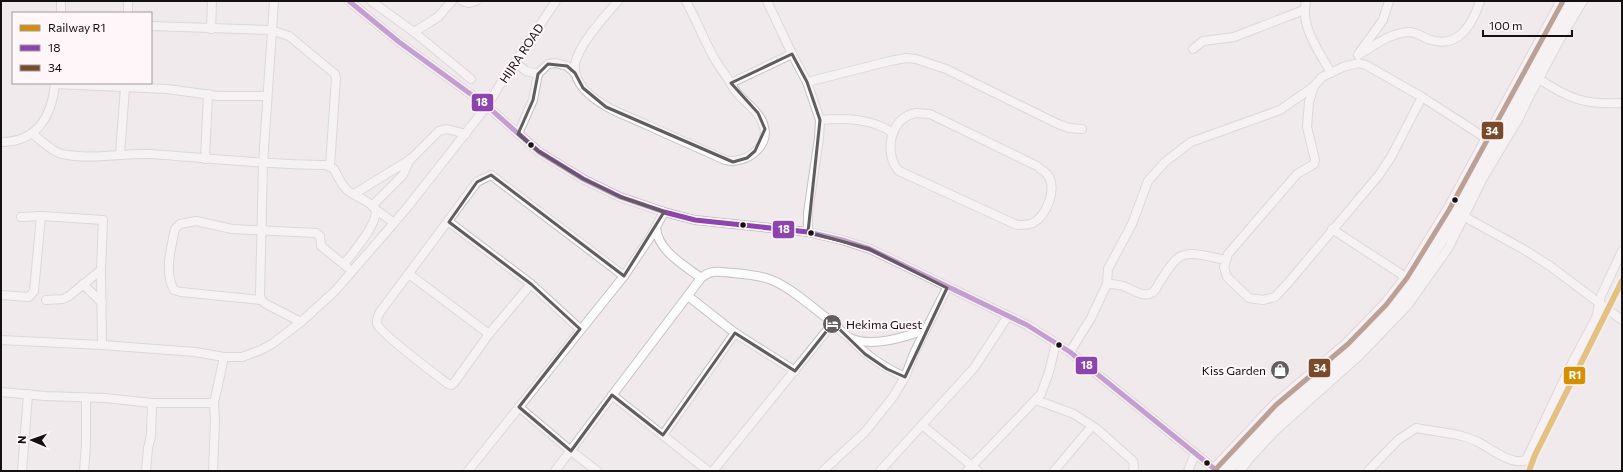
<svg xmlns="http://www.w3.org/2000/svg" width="1623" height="472" viewBox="0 0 1623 472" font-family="Commissioner,sans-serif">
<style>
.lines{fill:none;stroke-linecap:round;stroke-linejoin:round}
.minor-casing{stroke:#c6c1c3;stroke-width:10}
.highway-casing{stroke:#c6c1c3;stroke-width:14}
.minor{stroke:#fdfcfc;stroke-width:8}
.highway{stroke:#fdfcfc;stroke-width:12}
.bus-1-casing{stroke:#fef6f9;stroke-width:8}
.bus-2-casing{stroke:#fef6f9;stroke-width:8}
.bus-1{stroke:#8e44ad;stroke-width:5}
.bus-2{stroke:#7a4b2a;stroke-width:5}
.rail-1-casing{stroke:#fef6f9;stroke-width:9}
.rail-1{stroke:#d58f03;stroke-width:6}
.marked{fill:none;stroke:#615c5e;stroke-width:3;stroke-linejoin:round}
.bus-dot{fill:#140f11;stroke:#fef6f9;stroke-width:1.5}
.labels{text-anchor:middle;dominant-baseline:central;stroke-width:4;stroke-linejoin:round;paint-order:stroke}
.street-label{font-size:12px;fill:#140f11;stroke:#fef6f9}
.poi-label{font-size:12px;fill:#140f11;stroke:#fef6f9;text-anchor:start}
.line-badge{stroke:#fef6f9;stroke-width:1.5}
.badge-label{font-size:11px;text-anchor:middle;font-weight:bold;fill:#fff}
</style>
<rect width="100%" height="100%" fill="#f1eaed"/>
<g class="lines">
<g class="minor-casing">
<g id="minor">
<polyline points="274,1 263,163 260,294 261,300 266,304 301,322"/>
<polyline points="349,1 399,42 487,106 539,152 583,179 620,197 664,212 695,220 808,232 842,240 870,249 1027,325 1070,352 1217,471"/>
<polyline points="371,1 414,32 471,79"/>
<polyline points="462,1 469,3 476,1"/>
<path d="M618 1C605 16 579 44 575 64 574 73 578 82 584 89 600 107 625 115 647 125 673 137 699 148 725 160 743 165 770 148 764 127 761 113 747 104 738 94 734 90 731 84 728 79 723 71 717 64 713 56 703 38 696 19 686 1"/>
<polyline points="767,1 792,54 807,82 820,120 819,138 808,212 808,232"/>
<path d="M1306 1C1300 27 1319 51 1331 73"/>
<polyline points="61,13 61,1"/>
<polyline points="128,13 128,1"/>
<polyline points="151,26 271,30 289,36 335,74 336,78 330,166"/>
<polyline points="211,29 212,1"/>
<polyline points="414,32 438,17 452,1"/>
<polyline points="1193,49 1203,41 1234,37 1304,10"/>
<polyline points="1359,53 1383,20 1389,1"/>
<path d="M1358 55C1372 47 1390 33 1408 32 1416 31 1423 38 1431 40 1459 49 1473 23 1480 1"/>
<polyline points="516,63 526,71 538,74"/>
<path d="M1539 79C1569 99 1585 105 1622 103"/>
<polyline points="807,82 890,61 906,58 916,59 946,69 1058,124 1069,128 1082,129"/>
<polyline points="731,83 792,54"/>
<polyline points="55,84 167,89 218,96 267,96"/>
<polyline points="1422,97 1391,157 1379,175 1288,283 1275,297 1263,300 1249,298 1227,277 1224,267 1228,254 1297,174 1314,164 1315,160 1307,127 1309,102 1314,86 1322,77 1343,67 1359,63 1366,65 1422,97 1487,139"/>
<path d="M916 113 930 114 1037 166C1040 169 1044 171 1047 174 1058 188 1047 215 1033 223 1029 225 1022 225 1017 225L899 171C883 154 890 117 916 113Z"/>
<path d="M820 120C844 118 872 118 893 133"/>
<path d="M32 133C39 139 54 153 62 154 91 160 121 153 150 154 208 158 267 165 326 165L334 169C337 175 341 184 347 190 352 195 372 202 375 209 380 222 351 255 344 264"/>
<polyline points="518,134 533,100 538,74 548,64 556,63 567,66 575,73"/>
<path d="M1 142C37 142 52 116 55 83"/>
<polyline points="120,154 125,88"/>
<polyline points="205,159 208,94"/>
<polyline points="354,194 411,159 439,131 447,129 466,134"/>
<polyline points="372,206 403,175 410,159"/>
<polyline points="375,209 394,223"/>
<polyline points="1463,216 1523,249 1550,266 1622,320"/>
<polyline points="21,217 42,216 103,220 101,270 102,345"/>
<polyline points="449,222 531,284 580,329"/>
<path d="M656 228C658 251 684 265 701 278"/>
<polyline points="1332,229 1407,278"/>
<polyline points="409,274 489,334"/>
<polyline points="83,284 102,303"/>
<path d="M531 284 489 334 454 383 451 385 448 384C435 374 381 334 377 324 376 319 378 316 380 312L477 182 491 175 624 276"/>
<polyline points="1107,284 1108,269 1132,224 1148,181 1165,162 1191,142 1280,110 1313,87"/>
<polyline points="1,295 29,297 34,291 41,216"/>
<polyline points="688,296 735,333 795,371"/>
<polyline points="46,300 63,299 69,296 101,270"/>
<path d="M261 300 181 292 174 290C164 272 171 248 175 229L180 224 196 221 232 229 316 233 320 236 321 246 347 267"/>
<path d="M850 338C866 356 883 367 905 377"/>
<polyline points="1,340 102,345 195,352 224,357 242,357 261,350 272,344 301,322 335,291 406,209 487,106 501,83 556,1"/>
<path d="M1070 352 1091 318 1107 284C1114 284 1122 285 1128 288 1135 291 1141 296 1149 294 1154 293 1157 288 1159 283 1165 275 1170 264 1178 258 1190 249 1213 258 1226 260"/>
<polyline points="1,392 45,396 105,398 152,403 214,403"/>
<polyline points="612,395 708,471"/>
<polyline points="1036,400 1074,414 1097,429 1133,461 1134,466 1133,471"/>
<polyline points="519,407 571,451 597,471"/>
<polyline points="922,425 978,471"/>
<polyline points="663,435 735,333"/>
<polyline points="22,471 28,394"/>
<polyline points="84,471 86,444 86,398"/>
<polyline points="146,471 148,448 151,436 152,403"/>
<polyline points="213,471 215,421 214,403 224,357"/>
<polyline points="468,471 624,276 651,236 664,212"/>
<path d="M555 471 701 278C711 269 720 272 733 273 745 274 757 275 769 279 789 286 812 307 829 320 836 325 843 334 850 338 871 348 905 337 925 330"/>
<polyline points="713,471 833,323"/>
<polyline points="823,471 865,432 893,397 905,377 915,351 947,288"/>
<polyline points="880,471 974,368 1008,316"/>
<polyline points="967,471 1041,394 1049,372 1056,343"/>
<polyline points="1054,471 1092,426"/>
<polyline points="1188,471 1195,454"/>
<polyline points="1240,471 1249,459 1275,431 1360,355 1408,305 1449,247 1483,178 1519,118 1529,97 1559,41 1583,1"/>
<path d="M1368 471 1398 440 1416 428C1437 432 1461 433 1480 443 1491 449 1513 466 1526 460L1572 363 1596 318 1601 296 1622 251"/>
</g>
</g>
<g class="highway-casing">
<g id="highway">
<polyline points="1214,471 1276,405 1348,344 1386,305 1407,278 1449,210 1563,1"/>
<polyline points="1226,471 1265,429 1376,329 1401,301 1445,234 1574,1"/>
</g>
</g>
<use href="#minor" class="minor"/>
<use href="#highway" class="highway"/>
<g class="bus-1-casing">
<polyline id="bus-1" points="349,1 399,42 487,106 539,152 583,179 620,197 664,212 695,220 808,232 842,240 870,249 1027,325 1070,352 1217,471"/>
</g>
<g class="bus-2-casing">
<polyline id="bus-2" points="1214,471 1276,405 1348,344 1386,305 1407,278 1449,210 1563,1"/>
</g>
<use href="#bus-1" class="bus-1"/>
<use href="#bus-2" class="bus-2"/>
<g class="rail-1-casing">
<polyline id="rail-1" points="1529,471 1535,455 1622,281"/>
</g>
<use href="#rail-1" class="rail-1"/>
</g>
<path d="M0 0H1623V472H0ZM792 54 807 82 820 120 808 232 870 249 947 288 905 377 887 369 865 354 833 323 795 371 735 333 663 435 612 395 571 451 519 407 580 329 531 284 449 222 477 182 491 175 624 276 664 212 620 197 583 179 539 152 518 134 533 100 538 74 548 64 567 66 575 73 583 88 606 107 733 162 747 158 755 151 765 129 758 113 731 83Z" fill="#f1eaed" fill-opacity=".55" fill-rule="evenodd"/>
<path class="marked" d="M792 54 807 82 820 120 808 232 870 249 947 288 905 377 887 369 865 354 833 323 795 371 735 333 663 435 612 395 571 451 519 407 580 329 531 284 449 222 477 182 491 175 624 276 664 212 620 197 583 179 539 152 518 134 533 100 538 74 548 64 567 66 575 73 583 88 606 107 733 162 747 158 755 151 765 129 758 113 731 83Z"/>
<defs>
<g id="hotel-disc" transform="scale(1)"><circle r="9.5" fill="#615c5e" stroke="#fef6f9"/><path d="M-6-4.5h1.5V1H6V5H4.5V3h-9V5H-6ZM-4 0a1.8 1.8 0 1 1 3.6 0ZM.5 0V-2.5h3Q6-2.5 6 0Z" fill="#fff"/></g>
<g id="shop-disc" transform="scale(1)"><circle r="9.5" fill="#615c5e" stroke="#fef6f9"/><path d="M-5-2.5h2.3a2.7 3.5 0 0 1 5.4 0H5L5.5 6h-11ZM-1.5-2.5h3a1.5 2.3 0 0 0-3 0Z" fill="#fff"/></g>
</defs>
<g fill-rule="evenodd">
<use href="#hotel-disc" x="832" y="324"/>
<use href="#shop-disc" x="1280" y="370"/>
</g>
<g class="bus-dot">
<circle cx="531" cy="145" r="3.5"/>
<circle cx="1455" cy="200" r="3.5"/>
<circle cx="743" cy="225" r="3.5"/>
<circle cx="811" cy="233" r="3.5"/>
<circle cx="1059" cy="345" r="3.5"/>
<circle cx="1207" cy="463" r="3.5"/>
</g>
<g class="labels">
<g class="street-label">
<text transform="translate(521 53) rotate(-56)">HIJRA ROAD</text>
</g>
<g class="poi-label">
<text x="846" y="324">Hekima Guest</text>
<text x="1266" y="370" text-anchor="end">Kiss Garden</text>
</g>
</g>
<g class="line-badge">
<rect x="471" y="93" width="23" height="19" rx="4" fill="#8e44ad"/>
<rect x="1481" y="121" width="23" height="19" rx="4" fill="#7a4b2a"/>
<rect x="772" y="220" width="23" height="19" rx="4" fill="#8e44ad"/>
<rect x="1075" y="356" width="23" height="19" rx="4" fill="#8e44ad"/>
<rect x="1308" y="358" width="23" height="20" rx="4" fill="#7a4b2a"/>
<rect x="1563" y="366" width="23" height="19" rx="4" fill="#d58f03"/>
</g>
<g class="badge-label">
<text x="482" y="106">18</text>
<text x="1492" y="135">34</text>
<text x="784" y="233">18</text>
<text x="1087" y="369">18</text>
<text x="1320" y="372">34</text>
<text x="1575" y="379">R1</text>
</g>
<rect width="1623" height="472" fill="none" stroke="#140f11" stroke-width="4"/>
<rect x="12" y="12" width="140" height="72" fill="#fef6f9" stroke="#a09a9c"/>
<rect x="20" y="25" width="20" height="6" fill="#d58f03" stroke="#a09a9c"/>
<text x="48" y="32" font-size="12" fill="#140f11">Railway R1</text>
<rect x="20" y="45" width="20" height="6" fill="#8e44ad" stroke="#a09a9c"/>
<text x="48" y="52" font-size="12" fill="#140f11">18</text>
<rect x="20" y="65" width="20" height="6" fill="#7a4b2a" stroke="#a09a9c"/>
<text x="48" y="72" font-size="12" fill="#140f11">34</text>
<g transform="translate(32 440) rotate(272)" stroke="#fef6f9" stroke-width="3" paint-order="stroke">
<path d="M0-3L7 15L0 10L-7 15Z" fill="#140f11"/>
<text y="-6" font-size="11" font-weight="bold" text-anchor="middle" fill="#140f11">N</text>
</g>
<path d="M1483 30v6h89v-6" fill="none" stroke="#140f11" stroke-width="2"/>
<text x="1489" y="30" font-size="12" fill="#140f11" stroke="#fef6f9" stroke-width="3" paint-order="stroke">100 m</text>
</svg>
